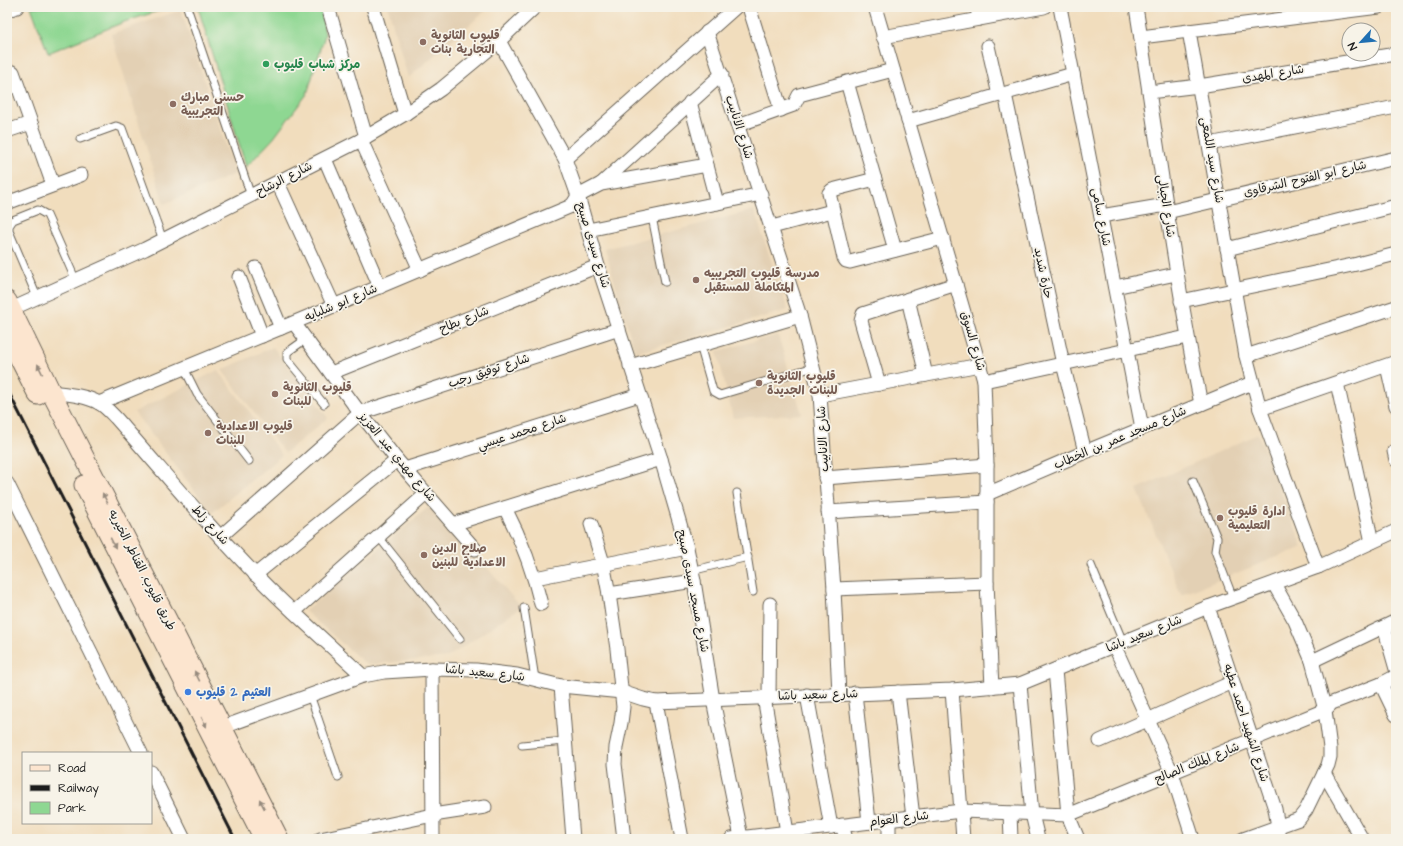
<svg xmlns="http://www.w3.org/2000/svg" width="1403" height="846" viewBox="0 0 1403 846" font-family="'Architects Daughter','Playpen Sans Arabic',sans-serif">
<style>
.built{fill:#e3d0b4}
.green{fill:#8ed792;stroke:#557a57}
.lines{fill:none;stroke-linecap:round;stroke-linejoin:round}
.service-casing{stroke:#676054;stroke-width:9}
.minor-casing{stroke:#676054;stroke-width:15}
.secondary-casing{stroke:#676054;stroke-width:21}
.service{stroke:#fff;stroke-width:7}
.minor{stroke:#fff;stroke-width:13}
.secondary{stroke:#fce5cf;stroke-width:19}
.rail{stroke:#1c1c1c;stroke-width:3}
.oneway{fill:#978b7e}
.education-dot{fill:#8d6e63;stroke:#f7f3e8;stroke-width:1.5}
.leisure-dot{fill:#2e9e5b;stroke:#f7f3e8;stroke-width:1.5}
.shop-dot{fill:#3f7fe0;stroke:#f7f3e8;stroke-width:1.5}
.labels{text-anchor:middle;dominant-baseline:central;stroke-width:3.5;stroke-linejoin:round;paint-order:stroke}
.education-label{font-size:12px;font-weight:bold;fill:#785e54;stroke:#f7f3e8;text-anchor:start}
.leisure-label{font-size:12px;font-weight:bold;fill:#27864d;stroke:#f7f3e8;text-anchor:start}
.street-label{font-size:12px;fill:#1c1c1c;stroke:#f7f3e8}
.shop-label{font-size:12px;font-weight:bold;fill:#366cbe;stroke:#f7f3e8;text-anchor:start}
</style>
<rect width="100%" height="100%" fill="#f7f3e8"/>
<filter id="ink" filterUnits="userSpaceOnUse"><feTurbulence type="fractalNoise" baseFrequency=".025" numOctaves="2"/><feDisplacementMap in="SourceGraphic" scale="8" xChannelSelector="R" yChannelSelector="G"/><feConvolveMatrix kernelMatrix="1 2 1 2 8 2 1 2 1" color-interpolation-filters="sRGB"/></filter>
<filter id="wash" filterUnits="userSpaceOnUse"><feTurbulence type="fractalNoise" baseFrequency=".012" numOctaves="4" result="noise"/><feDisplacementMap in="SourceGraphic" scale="16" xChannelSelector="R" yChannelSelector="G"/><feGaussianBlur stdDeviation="0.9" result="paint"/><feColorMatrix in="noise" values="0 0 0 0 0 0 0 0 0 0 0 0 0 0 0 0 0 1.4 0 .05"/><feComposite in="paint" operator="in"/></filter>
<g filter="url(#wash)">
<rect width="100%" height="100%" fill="#f1ddbd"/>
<g class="built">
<polygon points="388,7 490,7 408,78"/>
<polygon points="181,10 235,174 164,204 111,34"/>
<polygon points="754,210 788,310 635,353 605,249"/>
<polygon points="778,335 802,414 733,418 717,351"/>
<polygon points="273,347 328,418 285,453 222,370"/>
<polygon points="218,370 282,455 212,513 134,412"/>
<polygon points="1258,434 1303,547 1181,595 1137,489"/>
<polygon points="432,504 521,607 448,657 367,665 305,611"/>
</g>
<g class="green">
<polygon points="31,7 171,7 124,22 48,53"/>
<polygon points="198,7 321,7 325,35 307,94 273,139 246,167"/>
</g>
</g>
<g filter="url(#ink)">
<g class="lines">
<g class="service-casing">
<g id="service">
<polyline points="187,7 251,196"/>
<polyline points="80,139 116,126 122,128 163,240"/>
<polyline points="652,217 665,282"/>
<polyline points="37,297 9,231 9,226 13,220 38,210 47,215 76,281"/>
<polyline points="306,339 289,351 287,353 287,359 324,404"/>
<polyline points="700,345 713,391 720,395 814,367"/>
<polyline points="184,368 197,394 249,461"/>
<polyline points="1193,481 1217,538 1215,551 1233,598"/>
<polyline points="737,493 753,592"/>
<polyline points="378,536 460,639"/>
<polyline points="1091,565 1123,642"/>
<polyline points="691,571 748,557"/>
<polyline points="524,608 535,679"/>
<polyline points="310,695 338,777"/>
<polyline points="522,745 565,741"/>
</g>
</g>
<g class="minor-casing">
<g id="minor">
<polyline points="328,7 366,137"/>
<polyline points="373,7 405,114"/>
<polyline points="749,7 781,110"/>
<polyline points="875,7 984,381 987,465 987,583 992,687"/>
<polyline points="977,7 979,19"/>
<polyline points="1060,7 1142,428"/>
<path d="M1136 7C1157 139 1174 272 1201 404"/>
<polyline points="7,10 17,7"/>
<polyline points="1189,31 1246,356 1260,409 1318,567"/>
<polyline points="707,32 800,316 820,395 834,589 839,694"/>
<polyline points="883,37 1044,7"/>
<polyline points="1141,37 1379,7"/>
<polyline points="499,41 565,159 578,196 598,266 661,459 687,548 694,581 713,700 741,837"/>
<polyline points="988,46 999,95"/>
<polyline points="13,72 53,185"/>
<polyline points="847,82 895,250"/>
<polyline points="1149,92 1199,86 1396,54"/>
<polyline points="1005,94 1063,364 1085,452"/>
<polyline points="690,102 717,203"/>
<polyline points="908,121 1073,74"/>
<polyline points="738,125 794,105 799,95 893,70"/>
<polyline points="7,131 31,123"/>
<polyline points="361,140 420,270"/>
<polyline points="1209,144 1396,107"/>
<polyline points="325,159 380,287"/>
<polyline points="565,159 736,7"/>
<polyline points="875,179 832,190 829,193 844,258 846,261 850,262 943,238"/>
<polyline points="278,183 334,306"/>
<polyline points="601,184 722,74"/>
<polyline points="7,203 81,175"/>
<polyline points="1167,212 1396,158"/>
<polyline points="1101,216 1166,205"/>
<polyline points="772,227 832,211"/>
<polyline points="588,230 761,194"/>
<polyline points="1227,249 1396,206"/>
<polyline points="256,268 281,328"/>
<polyline points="239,277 262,336"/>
<polyline points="1115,287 1176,274"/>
<polyline points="908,299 926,375"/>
<polyline points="1181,301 1357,264 1396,254"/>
<polyline points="7,311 145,249 361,140 405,114 441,89 499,41 535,7"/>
<polyline points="294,323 360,413 397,460 475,549"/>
<polyline points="1246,356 1396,307"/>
<polyline points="630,366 800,316"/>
<polyline points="1387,366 1396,406"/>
<polyline points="331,373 598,266"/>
<polyline points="984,381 1187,337"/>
<polyline points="1337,383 1372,542"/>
<polyline points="879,384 861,321 863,314 956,284"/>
<path d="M51 392C66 394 85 395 99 403 105 406 111 413 116 418 162 470 206 524 255 574 289 610 327 642 363 676"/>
<polyline points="820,395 980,365"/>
<polyline points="99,403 281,328 569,207 573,204 578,196 601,184 707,165"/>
<polyline points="1260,409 1396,362"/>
<polyline points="1394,451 1396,460"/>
<polyline points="405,469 639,395"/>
<polyline points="825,478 987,465"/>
<polyline points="7,483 141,753"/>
<polyline points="987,494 1085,452 1252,383"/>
<path d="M505 508C521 539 533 570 541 604"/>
<polyline points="828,512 987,502"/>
<polyline points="453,524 661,459"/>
<polyline points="591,524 603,563 609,594 617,649 623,707 621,723 616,747 615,764 624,839"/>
<polyline points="220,537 360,413 619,329"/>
<polyline points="255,575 397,460"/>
<polyline points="535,578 687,548"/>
<polyline points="834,589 987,583"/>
<polyline points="609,594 694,581"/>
<polyline points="1208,607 1275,809 1278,827 1278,839"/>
<polyline points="294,612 426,494"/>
<polyline points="1384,627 1396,669"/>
<polyline points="1114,645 1172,773 1193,839"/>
<polyline points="1312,661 1396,621"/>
<polyline points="432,669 433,839"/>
<polyline points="1055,670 1068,815 1078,839"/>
<polyline points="1020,684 1032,814 1038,839"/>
<polyline points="1381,684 1396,715"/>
<polyline points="561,686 573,839"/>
<polyline points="952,690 963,839"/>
<polyline points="898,692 913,817"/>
<polyline points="855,693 869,822"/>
<polyline points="807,695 831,827"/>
<polyline points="764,697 787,832"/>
<polyline points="769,697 770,604"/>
<polyline points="656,702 682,839"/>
<polyline points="223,727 363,676 384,672 432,669 476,670 517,675 561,686 622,692 643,699 656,702 952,690 1020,684 1208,607 1318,567 1396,531"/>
<polyline points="1100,741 1233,682"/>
<polyline points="151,772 184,839"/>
<polyline points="1324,773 1362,839"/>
<polyline points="1010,813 1011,839"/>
<polyline points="889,820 889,839"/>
<polyline points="842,825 846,839"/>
<polyline points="320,839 433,815 485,807"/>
<polyline points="731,839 961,811 1068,815 1325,710 1332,703 1381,684 1396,676"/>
<polyline points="1243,839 1299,819 1306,810 1328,765 1330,757 1330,748 1325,710 1312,661 1295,621 1274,584"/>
</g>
</g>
<g class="secondary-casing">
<g id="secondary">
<polyline points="7,301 51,392 279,839"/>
<polyline points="7,334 38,395"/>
<polyline points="84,485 264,839"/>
</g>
</g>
<use href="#service" class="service"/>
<use href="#minor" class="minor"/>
<use href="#secondary" class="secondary"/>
<polyline class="rail" points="7,389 235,839"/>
</g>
<defs><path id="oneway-solid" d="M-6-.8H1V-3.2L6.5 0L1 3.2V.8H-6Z"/></defs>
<g class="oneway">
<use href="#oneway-solid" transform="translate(40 369) rotate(-116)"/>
<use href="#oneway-solid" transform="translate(105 498) rotate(-117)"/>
<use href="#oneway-solid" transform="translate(113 543) rotate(63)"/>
<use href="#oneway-solid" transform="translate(197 676) rotate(-117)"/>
<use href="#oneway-solid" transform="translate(204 722) rotate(63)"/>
<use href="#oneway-solid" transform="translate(262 804) rotate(-117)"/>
</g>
</g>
<g class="education-dot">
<circle cx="423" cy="42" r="4"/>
<circle cx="173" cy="104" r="4"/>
<circle cx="696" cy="280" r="4"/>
<circle cx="759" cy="383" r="4"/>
<circle cx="275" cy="394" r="4"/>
<circle cx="208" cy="433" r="4"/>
<circle cx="1220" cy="518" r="4"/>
<circle cx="424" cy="555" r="4"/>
</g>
<circle class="leisure-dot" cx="266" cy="64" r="4"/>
<circle class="shop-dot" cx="188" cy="692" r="4"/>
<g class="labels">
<g class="education-label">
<text x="431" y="35">قليوب الثانوية<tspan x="431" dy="14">التجارية بنات</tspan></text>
<text x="181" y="97">حسني مبارك<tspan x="181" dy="14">التجريبية</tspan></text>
<text x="704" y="273">مدرسة قليوب التجريبيه<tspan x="704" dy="14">المتكاملة للمستقبل</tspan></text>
<text x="767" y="376">قليوب الثانوية<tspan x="767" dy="14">للبنات الجديدة</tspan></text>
<text x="283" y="387">قليوب الثانوية<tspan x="283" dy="14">للبنات</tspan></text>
<text x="216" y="426">قليوب الاعدادية<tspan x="216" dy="14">للبنات</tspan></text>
<text x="1228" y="511">ادارة قليوب<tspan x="1228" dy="14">التعليمية</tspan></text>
<text x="432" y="548">صلاح الدين<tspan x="432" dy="14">الاعدادية للبنين</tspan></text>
</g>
<g class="leisure-label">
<text x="274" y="64">مركز شباب قليوب</text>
</g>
<g class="street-label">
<text transform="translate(1273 74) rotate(-9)">شارع المهدى</text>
<text transform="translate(739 127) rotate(72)">شارع الانابيب</text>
<text transform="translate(1212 160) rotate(80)">شارع سيد اللمعى</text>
<text transform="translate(284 179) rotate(-27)">شارع الرشاح</text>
<text transform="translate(1305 179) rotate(-13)">شارع ابو الفتوح الشرقاوى</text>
<text transform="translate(1166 206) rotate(81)">شارع الجبالى</text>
<text transform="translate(1101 217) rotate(79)">شارع سامى</text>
<text transform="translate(593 245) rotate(73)">شارع سيدى صبيح</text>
<text transform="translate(1043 273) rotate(78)">حارة شديد</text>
<text transform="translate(341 303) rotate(-23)">شارع ابو شلبايه</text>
<text transform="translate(464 320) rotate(-22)">شارع بطاح</text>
<text transform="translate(973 341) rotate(74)">شارع السوق</text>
<text transform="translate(489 371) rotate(-18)">شارع توفيق رجب</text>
<text transform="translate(522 432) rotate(-18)">شارع محمد عيسي</text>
<text transform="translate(1120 438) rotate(-23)">شارع مسجد عمر بن الخطاب</text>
<text transform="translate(823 439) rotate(-93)">شارع الانابيب</text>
<text transform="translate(397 457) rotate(50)">شارع مهدي عبد العزيز</text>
<text transform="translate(210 525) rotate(48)">شارع زلط</text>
<text transform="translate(142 570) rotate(63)">طريق قليوب, القناطر الخيريه</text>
<text transform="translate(693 591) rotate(79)">شارع مسجد سيدى صبيح</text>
<text transform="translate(1144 634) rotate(-22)">شارع سعيد باشا</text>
<text transform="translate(485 673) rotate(6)">شارع سعيد باشا</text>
<text transform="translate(818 695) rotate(-2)">شارع سعيد باشا</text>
<text transform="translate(1246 723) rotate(72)">شارع الشهيد احمد عطيه</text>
<text transform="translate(1197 763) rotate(-22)">شارع الملك الصالح</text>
<text transform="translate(899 819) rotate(-7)">شارع العوام</text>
</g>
<g class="shop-label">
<text x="196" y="692">العثيم 2 قليوب</text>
</g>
</g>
<rect width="1403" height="846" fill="none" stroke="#f7f3e8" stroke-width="24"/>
<rect x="22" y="752" width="130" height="72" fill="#f7f3e8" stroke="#9f9d96"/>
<rect x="30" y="765" width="20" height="6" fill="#fce5cf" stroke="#9f9d96"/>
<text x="58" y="772" font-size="12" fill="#1c1c1c">Road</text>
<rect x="30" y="785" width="20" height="6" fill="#1c1c1c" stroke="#9f9d96"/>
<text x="58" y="792" font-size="12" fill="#1c1c1c">Railway</text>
<rect x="30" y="802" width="20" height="12" fill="#8ed792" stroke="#9f9d96"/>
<text x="58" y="812" font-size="12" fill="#1c1c1c">Park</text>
<g transform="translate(1361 42) rotate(243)"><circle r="19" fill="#f7f3e8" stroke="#9f9d96"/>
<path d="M0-3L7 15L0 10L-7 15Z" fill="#1f6fb2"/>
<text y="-6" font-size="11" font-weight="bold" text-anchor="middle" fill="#1c1c1c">N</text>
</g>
</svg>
